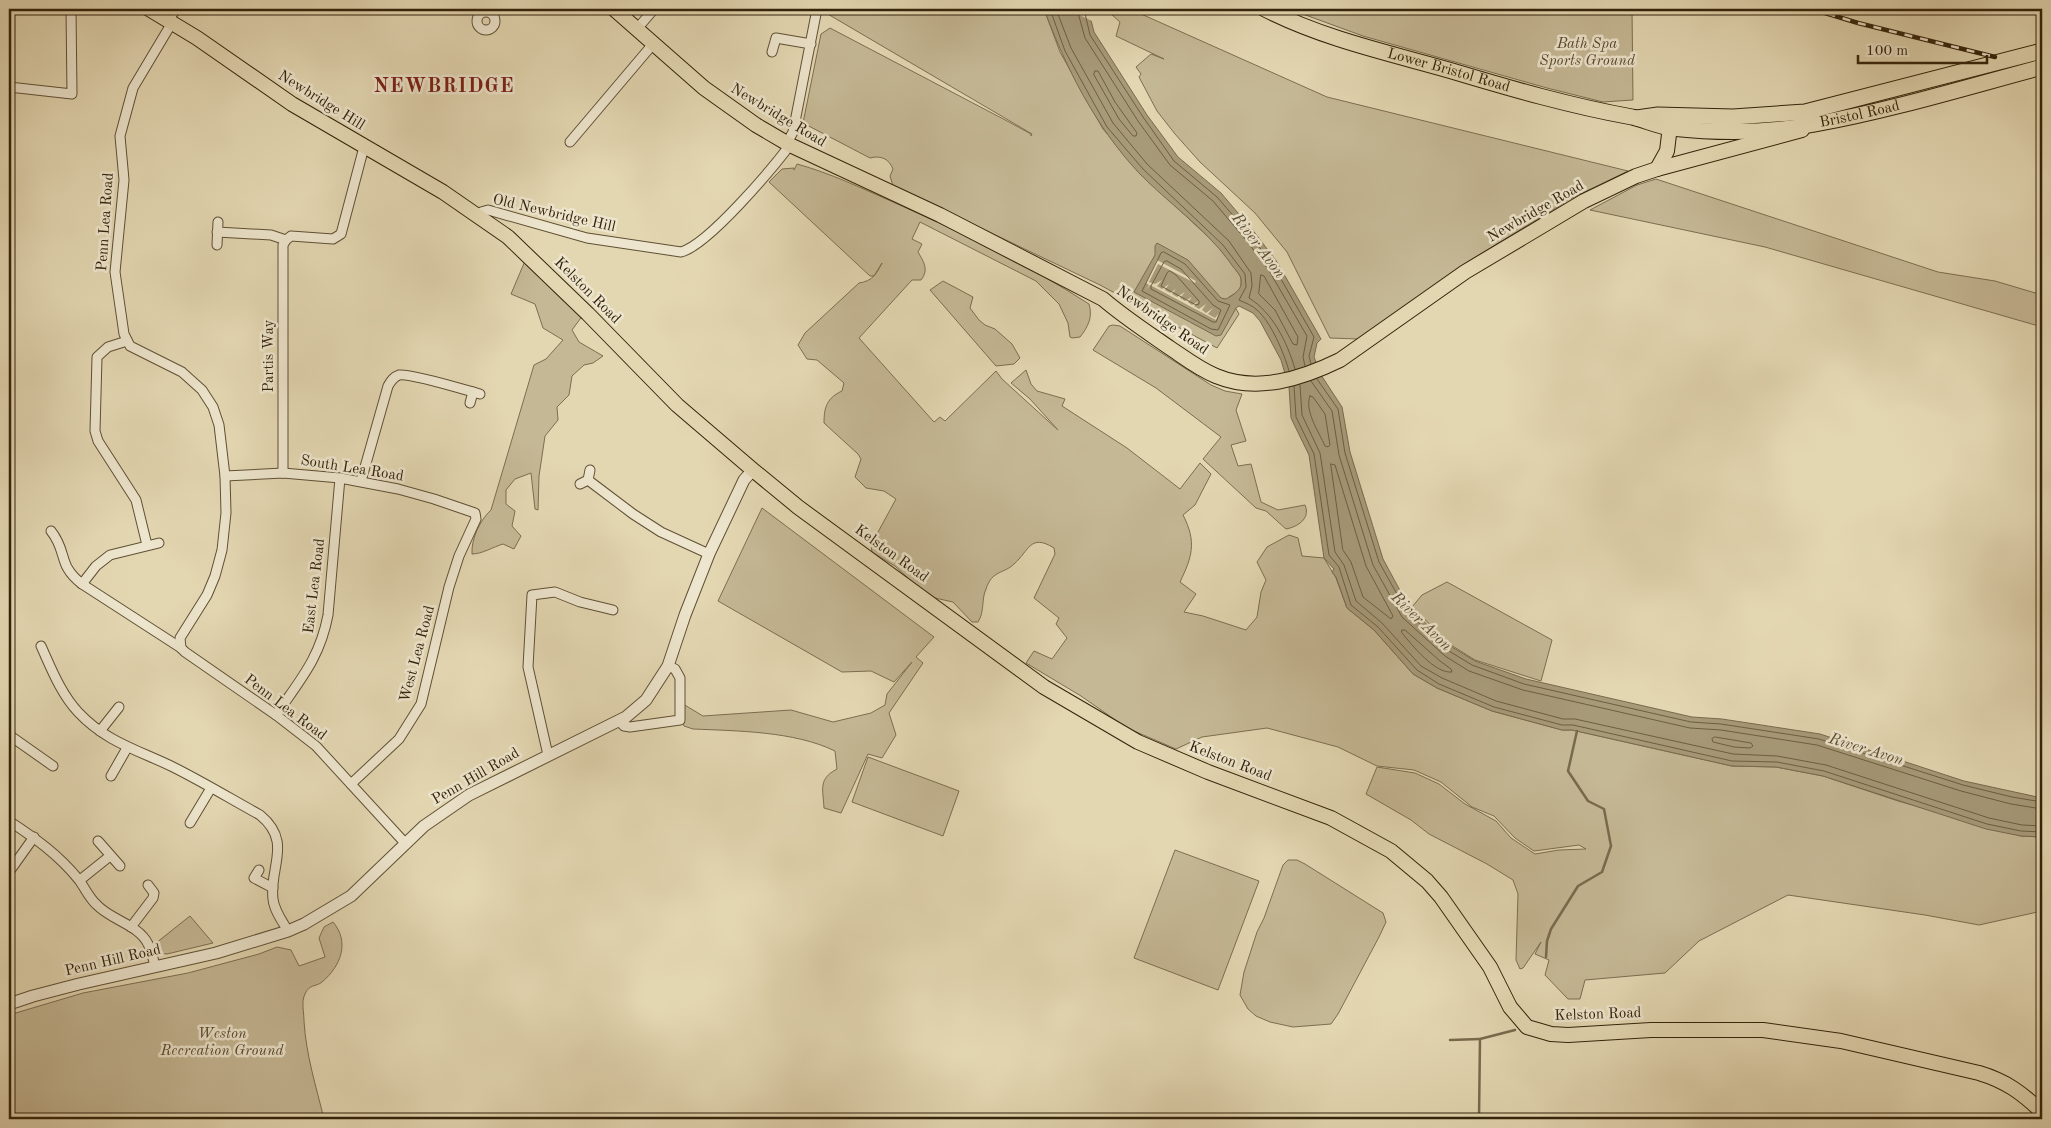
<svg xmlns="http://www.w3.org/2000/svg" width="2051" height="1128" viewBox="0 0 2051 1128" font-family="'Old Standard TT',serif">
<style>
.green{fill:#c5b895;stroke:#7c6e50}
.water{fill:#a79a79;stroke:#796a4d}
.pier{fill:#e3d7b2}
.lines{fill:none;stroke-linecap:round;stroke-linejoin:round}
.shore{stroke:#6d5e42;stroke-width:1}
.stream{stroke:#796a4d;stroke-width:2.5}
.minor-casing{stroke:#5f5034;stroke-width:11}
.tertiary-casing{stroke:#5f5034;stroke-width:13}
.primary-casing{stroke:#33230a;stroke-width:16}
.trunk-casing{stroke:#33230a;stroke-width:17}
.minor{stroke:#ede5cd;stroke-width:9}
.tertiary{stroke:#ede5cd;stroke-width:11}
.primary{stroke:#e3d7b2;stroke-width:14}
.trunk{stroke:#e3d7b2;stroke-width:15}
.rail-casing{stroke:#33230a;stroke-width:4.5}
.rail{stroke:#ede5cd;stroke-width:2.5;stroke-dasharray:8;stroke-linecap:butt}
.labels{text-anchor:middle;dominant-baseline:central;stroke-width:5;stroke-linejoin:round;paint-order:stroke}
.park-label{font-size:15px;font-style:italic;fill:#58482d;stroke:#ede5cd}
.street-label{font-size:15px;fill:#33230a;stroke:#ede5cd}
.water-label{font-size:16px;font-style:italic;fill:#5c4d31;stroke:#ede5cd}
.district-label{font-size:20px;font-weight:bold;letter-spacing:1px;fill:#7a1f14;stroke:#ede5cd}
</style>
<rect width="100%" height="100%" fill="#e3d7b2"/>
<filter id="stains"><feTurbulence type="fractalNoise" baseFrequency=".004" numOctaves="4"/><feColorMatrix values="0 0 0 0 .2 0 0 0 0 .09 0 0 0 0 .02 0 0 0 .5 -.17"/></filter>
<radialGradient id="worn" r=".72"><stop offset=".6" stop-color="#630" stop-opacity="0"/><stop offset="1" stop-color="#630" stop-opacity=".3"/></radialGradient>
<g class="green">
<path d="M827 9H1044L1060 52 1103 129 1139 172 1220 248 1241 277V286L1239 291 1229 297 1239 314 1217 348 1100 285 893 186 890 176 893 169C889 159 881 155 870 158L803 123 821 34 830 28 1009 122 1031 134V136L1032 134 826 13Z"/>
<polygon points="1098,9 1130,9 1327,97 1628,171 1564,202 1558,199 1564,203 1464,264 1358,339 1330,338 1287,252 1255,213 1200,162 1175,134 1157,111 1139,77 1141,74 1136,67 1151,54 1164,59 1116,36 1120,22 1111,14"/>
<polygon points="1289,9 1632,9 1633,100 1603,102 1547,88 1363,36"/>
<path d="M797 164C830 173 861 188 893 202 960 232 1027 264 1089 304 1093 317 1088 327 1080 337L1072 338 1070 337 1068 323 1059 304 1036 281 920 222 912 239 922 244 918 252C924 262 929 270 921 280H912L859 338 934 422 940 417 945 421 996 371 1002 379 1058 430 1030 399 1011 383 1026 370 1031 384 1037 391 1065 399 1062 406 1127 448 1180 489 1200 463 1211 474 1195 505 1183 515C1197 542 1192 557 1180 582L1196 594 1184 612 1203 616 1246 630 1257 617 1261 592 1266 580 1257 562 1267 547 1289 535 1298 538 1302 556 1324 558 1336 578 1347 608 1374 630 1413 674 1437 688 1492 711 1562 730H1572L1732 766 1776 767 1823 776 1898 801 2021 836 2042 837V911L1979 925 1925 915 1788 895 1699 941 1665 973 1585 980 1580 999H1568L1545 975 1549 960 1535 954 1541 942 1523 968 1520 969 1516 960 1518 894 1513 880 1487 864 1429 834 1411 820 1366 794 1377 767 1415 773 1439 784 1465 804 1496 821 1511 838 1535 854 1559 850 1586 849 1579 845 1534 851 1515 838 1494 816 1472 807 1441 782 1414 770 1377 766 1338 747 1267 728 1202 737 1176 749 1127 728 1081 696 1026 663 1034 651 1052 659 1067 638 1056 624 1059 618 1034 598 1055 554 1054 548C1030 533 1029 551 1014 564 1004 574 992 570 986 589 981 600 985 611 978 622H972L953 602 935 598 923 592 895 566 872 552 871 545 896 499 884 491 866 488 855 477 861 459 858 454 824 423C824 407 827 398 842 391L844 383 817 360 807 359 798 345 805 333 859 283C872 281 876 275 882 263L874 276H870L769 182 782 169 794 168V170Z"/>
<polygon points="1656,179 1938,272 1995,281 2042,295 2042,327 1765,247 1590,210 1637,185"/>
<path d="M525 261 583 315 572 330 579 342 603 356 593 363 584 365 572 376 569 395 557 407 558 420 545 436 539 476 538 510 535 509 531 473 515 479 506 490V504L515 511 512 526 521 536 514 549 503 544C493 547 482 554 472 554 471 539 480 520 491 510L534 365 546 359 563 340 543 328 535 304 511 294Z"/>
<polygon points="943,281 973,297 970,308 979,320 985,325 995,329 1012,344 1020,358 1014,364 996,366 930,290"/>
<path d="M1113 325 1120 326 1211 385 1225 391 1242 394 1236 410 1246 441 1231 445 1238 466 1251 464 1261 502 1278 510 1305 505C1311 519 1297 527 1286 529L1266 511 1256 508 1203 459 1221 437 1156 388 1093 350 1109 326Z"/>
<path d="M762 508 934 637 916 657 923 663 889 713 896 735 882 758 868 754 841 813 824 808C823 789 818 779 837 769L835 751C794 731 737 731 693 729L684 726 680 720 683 704 703 716 791 710 833 722 871 713 885 705 887 694 912 662 894 682 871 671 842 672 718 601Z"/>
<polygon points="1447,582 1552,640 1541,681 1475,660 1451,645 1412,607 1422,595"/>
<polygon points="868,757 959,791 943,836 852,802"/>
<polygon points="1175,850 1259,881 1218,990 1134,958"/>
<polygon points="1288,860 1297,860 1305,864 1383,913 1386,922 1379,937 1338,1014 1331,1024 1293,1027 1270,1022 1256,1016 1248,1009 1240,995 1244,972 1257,932 1264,918 1283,865"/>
<path d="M190 916 213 943 167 954C159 954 158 949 156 943Z"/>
<path d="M333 922C350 942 341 966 322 982 316 987 309 984 305 994 301 1002 304 1012 304 1021 306 1055 316 1086 324 1119H23L9 1107V1015L83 993 188 973 259 954 277 947 291 950 299 966 325 957 319 938 324 927Z"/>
</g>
<path class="water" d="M1044 9H1088L1094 32 1147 115 1178 157 1221 193 1255 233 1277 262 1321 339 1317 343 1314 357 1321 375 1342 407 1350 452 1383 559 1410 609 1452 647 1475 661 1526 679 1692 717 1722 719 1820 734 1964 781 2042 798V837L2021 836 1986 829 1823 776 1776 767 1732 766 1572 730H1562L1492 711 1437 688 1413 674 1374 630 1347 608 1336 577 1332 572 1334 569 1324 558 1309 455 1291 418 1289 387 1281 360 1260 321 1253 313 1239 306 1236 308 1221 335 1216 336 1134 292 1155 255V246L1157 243 1188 260 1221 298 1226 299C1235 294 1245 288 1240 276 1237 271 1232 266 1229 261 1204 227 1168 203 1139 173 1095 126 1066 68 1044 9Z"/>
<g class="pier">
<polygon points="1067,9 1091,9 1094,22"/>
<polygon points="1157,260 1196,281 1195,283 1158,264 1149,282 1155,284 1162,280 1157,286 1162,289 1169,284 1165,290 1170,293 1176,289 1172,294 1177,297 1185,292 1180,298 1185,301 1192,297 1188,302 1192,305 1199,301 1194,306 1199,309 1206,304 1202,310 1206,313 1213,308 1208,314 1215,318 1219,313 1216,320 1150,285 1146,290 1149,285 1146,283"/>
</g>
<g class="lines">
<g class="shore">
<path d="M1050 9 1065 51 1107 127 1143 169 1223 245 1245 274 1246 287 1239 300C1245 303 1252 305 1257 310 1271 322 1284 353 1289 371"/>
<path d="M1056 9 1071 48 1113 123 1147 164 1229 241 1251 273 1252 286 1249 298C1273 313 1287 342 1295 369"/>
<polyline points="1077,9 1085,38 1138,121 1170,165 1213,201 1246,240 1268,269 1307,336 1303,357 1305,366"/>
<polyline points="1084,9 1090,35 1143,117 1174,161 1217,197 1251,236 1273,265 1314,337 1309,356 1311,364"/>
<polygon points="1095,71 1098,71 1115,102 1137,133 1136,136 1133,136 1119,119 1094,75"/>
<polygon points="1164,252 1185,264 1218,301 1230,305 1218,330 1211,329 1142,291 1161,253"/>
<polygon points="1167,261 1181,269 1213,305 1221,310 1216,322 1213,322 1151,289 1151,286 1164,262"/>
<polygon points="1170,271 1176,275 1199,301 1199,304 1196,305 1161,286 1167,273"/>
<polygon points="1261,275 1264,276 1298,337 1297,345 1293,344 1275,310 1259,294"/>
<polyline points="1317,379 1338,409 1345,453 1379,562 1407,612 1449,651 1472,665 1524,684 1691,722 1721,724 1819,739 1963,785 2012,797 2042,802"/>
<polyline points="1311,381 1332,411 1339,455 1373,565 1402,617 1445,656 1469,671 1523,690 1690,728 1721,730 1817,745 1961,791 2011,804 2042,809"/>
<polyline points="1300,385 1302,415 1320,453 1335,552 1344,565 1356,601 1382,623 1421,666 1442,678 1496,701 1563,719 1575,719 1733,754 1777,756 1826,765 1989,818 2022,825 2042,826"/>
<polyline points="1294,386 1296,417 1314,454 1329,555 1339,567 1351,605 1378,627 1417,670 1439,684 1494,707 1562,725 1573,725 1732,761 1777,762 1824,771 1987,824 2021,831 2042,832"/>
<path d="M1310 396 1313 397 1325 414 1330 445 1328 447 1325 446C1319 432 1304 411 1310 396Z"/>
<polygon points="1331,464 1335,465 1366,566 1393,616 1391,619 1363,597 1351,562 1343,550"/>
<path d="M1402 630H1405L1440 661 1451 669 1452 672C1435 674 1412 645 1402 633Z"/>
<polygon points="1715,737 1751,743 1753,746 1750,748 1734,747 1713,742 1712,739"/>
</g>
<g class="stream">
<polyline points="1546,957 1547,941 1551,929 1578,886 1602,872 1611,846 1604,809 1588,801 1568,771 1577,731"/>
<polyline points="1450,1040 1480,1039"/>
<polyline points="1479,1119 1480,1039 1515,1030"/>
</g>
<g class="minor-casing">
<g id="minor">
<circle cx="486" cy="21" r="9"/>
<polyline points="169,19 176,9"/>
<polyline points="173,21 133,88 120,136 124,180 115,272 124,334 130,346 182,372 202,390 213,407 219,425 225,476 226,513 222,550 215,576 207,595 180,638 181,648 185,652 276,715 316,746 405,843"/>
<polyline points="636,30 654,9"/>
<polyline points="772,52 776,38 811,44"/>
<polyline points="9,87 72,94 71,9"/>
<polyline points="570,142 653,44"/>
<polyline points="787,143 793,132 817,9"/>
<path d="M479 215 481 212 488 210 587 238 681 252C708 245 772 169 790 145"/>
<polyline points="217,232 271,235 286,240"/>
<polyline points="217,245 218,222"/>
<polyline points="127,341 108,347 97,357 95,431 98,441 136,500 147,545"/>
<polyline points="470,403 473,392"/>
<polyline points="283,473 283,245 286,240 291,236 333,239 341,234 364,147"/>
<polyline points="225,476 283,473 340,478 398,489 434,499 475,513 476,519 459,556 449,587 421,704 399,739 351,784"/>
<polyline points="588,480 633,514 661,532 709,554"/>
<path d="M361 481 388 386C391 381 393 377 399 375 411 373 465 390 480 394"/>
<polyline points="580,484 588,480 590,470"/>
<path d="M51 531C68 552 57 565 82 584L96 566 110 555 159 543"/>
<polyline points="82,584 181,648"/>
<path d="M41 646C51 668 61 694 78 712 106 742 138 750 173 767 203 782 231 799 260 815 293 842 269 867 273 899 274 910 282 921 288 931"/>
<path d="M276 715C300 680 320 658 328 615L340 478"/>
<polyline points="619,721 624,726 630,727 680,720 680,678 675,669 668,666"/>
<polyline points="100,731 119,707"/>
<polyline points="9,735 53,766"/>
<polyline points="548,755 528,667 532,595 555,592 580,602 613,610"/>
<polyline points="111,776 127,748"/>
<path d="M9 821C35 838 59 855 79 880 85 888 89 898 97 905 111 920 139 925 148 944 152 951 153 959 155 966"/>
<polyline points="190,823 211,788"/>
<polyline points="98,841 120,866"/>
<polyline points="259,870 254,878 273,888"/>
<polyline points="9,872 34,837"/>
<polyline points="80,880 110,856"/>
<polyline points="131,927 153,898 154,893 148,885"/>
</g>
</g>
<g class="tertiary-casing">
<polyline id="tertiary" points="9,1004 33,996 79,984 216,953 288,931 304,924 351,896 424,826 469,795 626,717 646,700 668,666 685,615 709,554 744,480 753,470"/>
</g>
<g class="primary-casing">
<g id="primary">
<path d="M149 9 197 38 292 104 443 192 508 237 588 314 677 405 753 470 798 507 1044 687 1138 742 1208 772 1331 818 1391 851 1427 881 1441 897 1490 967 1510 1007 1527 1027 1551 1034 1568 1035 1651 1030H1763L1841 1041 1979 1073C2006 1081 2022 1093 2042 1112"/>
<path d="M614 9 704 88 756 125 790 145 940 215 1103 299C1124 317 1147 332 1170 348 1185 358 1199 369 1216 376 1257 393 1301 379 1340 360L1465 272 1584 201 1636 176 1657 169 1802 130"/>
<polyline points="1657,169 1667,151 1671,118"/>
</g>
</g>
<g class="trunk-casing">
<g id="trunk">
<path id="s1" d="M1265 9C1324 39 1389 53 1452 71 1512 89 1571 106 1632 117 1645 120 1657 126 1671 128 1717 133 1770 133 1815 124 1892 110 1967 87 2042 67"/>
<polyline points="1637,118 1658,115 1733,117 1805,112 2042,51"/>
</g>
</g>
<use href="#minor" class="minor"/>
<use href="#tertiary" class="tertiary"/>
<use href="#primary" class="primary"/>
<use href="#trunk" class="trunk"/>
<g class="rail-casing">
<polyline id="rail" points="1812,9 1858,23 1995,57"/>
</g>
<use href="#rail" class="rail"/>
</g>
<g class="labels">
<g class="park-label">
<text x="1587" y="44">Bath Spa<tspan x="1587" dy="17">Sports Ground</tspan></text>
<text x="222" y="1034">Weston<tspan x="222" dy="17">Recreation Ground</tspan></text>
</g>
<g class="street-label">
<text stroke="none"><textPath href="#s1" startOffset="194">Lower Bristol Road</textPath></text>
<text transform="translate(321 101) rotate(32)">Newbridge Hill</text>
<text stroke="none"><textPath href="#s1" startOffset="614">Bristol Road</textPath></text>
<text transform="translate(778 116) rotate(31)">Newbridge Road</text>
<text transform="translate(1536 212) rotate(-30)">Newbridge Road</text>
<text transform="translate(554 214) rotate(13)">Old Newbridge Hill</text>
<text transform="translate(106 222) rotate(-86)">Penn Lea Road</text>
<text transform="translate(587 291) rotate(45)">Kelston Road</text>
<text transform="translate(1162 321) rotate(35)">Newbridge Road</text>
<text transform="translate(269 356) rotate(-90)">Partis Way</text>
<text transform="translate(352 469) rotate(9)">South Lea Road</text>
<text transform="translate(891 554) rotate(36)">Kelston Road</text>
<text transform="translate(315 586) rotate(-83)">East Lea Road</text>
<text transform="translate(418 654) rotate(-75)">West Lea Road</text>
<text transform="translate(285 708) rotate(37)">Penn Lea Road</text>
<text transform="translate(1230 762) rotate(21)">Kelston Road</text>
<text transform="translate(476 777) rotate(-30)">Penn Hill Road</text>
<text transform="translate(113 961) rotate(-13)">Penn Hill Road</text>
<text transform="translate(1598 1015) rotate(-2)">Kelston Road</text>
</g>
<g class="water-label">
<text transform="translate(1258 246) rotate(53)">River Avon</text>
<text transform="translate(1421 622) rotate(44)">River Avon</text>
<text transform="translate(1866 750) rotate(17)">River Avon</text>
</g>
<g class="district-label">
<text x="444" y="87">NEWBRIDGE</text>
</g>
</g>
<rect width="2051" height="1128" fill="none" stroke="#e3d7b2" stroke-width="30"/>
<rect x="10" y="10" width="2031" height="1108" fill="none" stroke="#33230a" stroke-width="2.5"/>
<rect x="15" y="15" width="2021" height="1098" fill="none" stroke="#33230a"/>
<path d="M1858 55v8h129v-8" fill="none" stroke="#33230a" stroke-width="2.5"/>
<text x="1866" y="55" font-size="15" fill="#33230a" stroke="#ede5cd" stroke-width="4" paint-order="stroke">100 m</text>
<rect width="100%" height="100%" filter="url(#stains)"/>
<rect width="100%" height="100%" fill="url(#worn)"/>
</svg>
